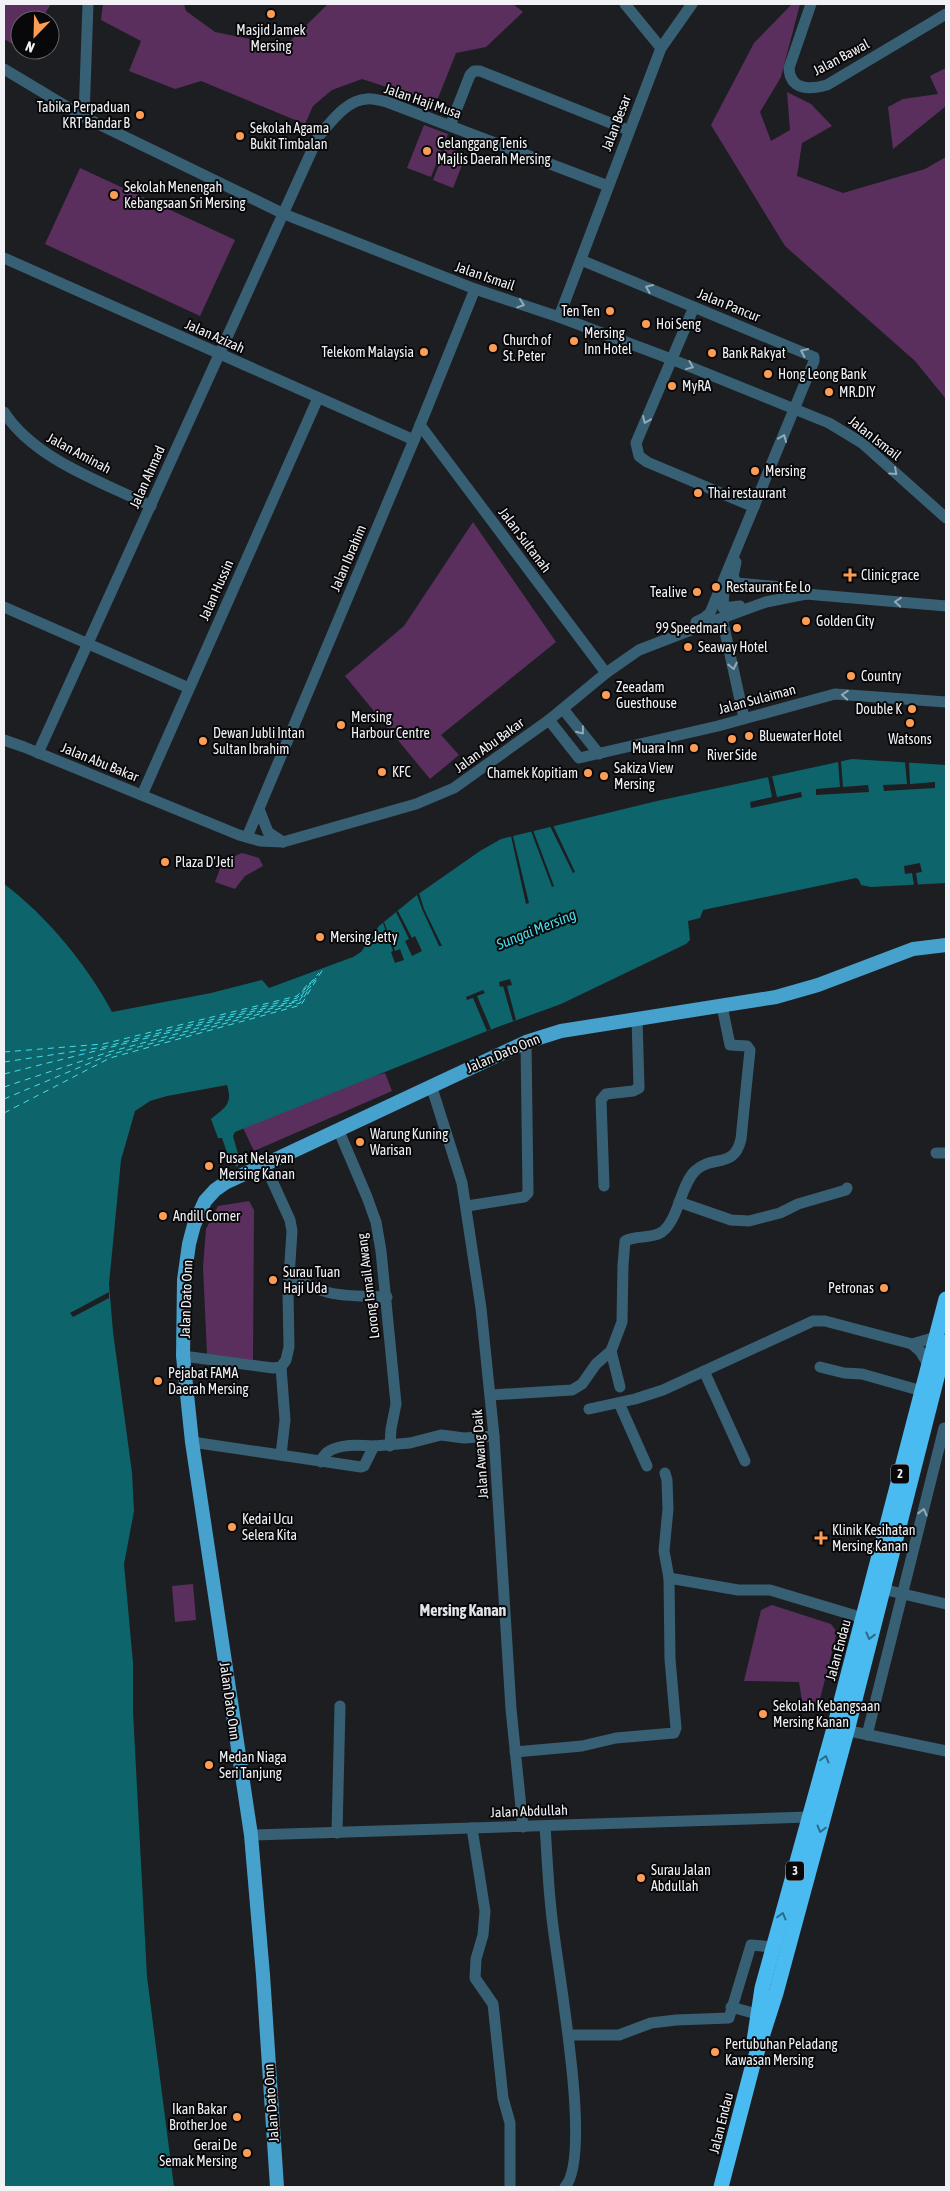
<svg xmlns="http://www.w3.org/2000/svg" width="950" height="2191" viewBox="0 0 950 2191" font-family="'Asap Condensed',sans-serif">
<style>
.green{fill:#5a2f5e}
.water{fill:#0d656b}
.pier{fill:#1d1e22}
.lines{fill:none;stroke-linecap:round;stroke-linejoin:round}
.ferry{stroke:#46dee9;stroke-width:1;stroke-dasharray:6 5;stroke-linecap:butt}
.minor{stroke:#386075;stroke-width:11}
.major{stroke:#47a1cd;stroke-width:14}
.highway{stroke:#4abbf0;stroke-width:15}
.oneway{stroke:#94a9b5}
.oneway2{stroke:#2c6a88}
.poi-dot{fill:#fd9d55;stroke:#08080a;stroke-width:2}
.labels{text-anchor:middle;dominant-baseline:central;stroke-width:4;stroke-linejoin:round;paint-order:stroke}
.shield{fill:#08080a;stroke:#abacae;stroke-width:1}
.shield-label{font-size:12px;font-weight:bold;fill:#f1f2f5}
.poi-label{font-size:14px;fill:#f1f2f5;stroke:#08080a;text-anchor:start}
.street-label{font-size:14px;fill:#f1f2f5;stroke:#08080a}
.water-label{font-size:15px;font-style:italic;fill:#46dee9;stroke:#08080a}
.quarter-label{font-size:16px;font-weight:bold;fill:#e0e3e7;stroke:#08080a}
</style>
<rect width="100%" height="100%" fill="#1d1e22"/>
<g class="green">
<polygon points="4,4 51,4 41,20 20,20 20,48 4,39"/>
<polygon points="103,4 184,4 186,11 215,32 285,46 328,4 513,4 523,12 486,47 456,53 438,98 417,97 362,79 332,90 313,106 305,124 201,81 175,89 129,71 141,41 101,20"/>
<polygon points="792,4 800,4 781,77 760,112 771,141 790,130 787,92 811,104 832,126 802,143 797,176 843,193 925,169 946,157 946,399 915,361 785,246 711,125 754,43"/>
<polygon points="946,68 946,106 893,149 888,107 903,99 938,94 930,76"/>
<polygon points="424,125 448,134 431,177 407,168"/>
<polygon points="446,147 466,155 453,188 433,180"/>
<polygon points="80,168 235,240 200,316 45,244"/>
<polygon points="473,522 556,642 441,735 459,755 430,779 345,676 404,626"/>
<polygon points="242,853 259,858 263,866 245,876 235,889 215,882 223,861"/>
<polygon points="385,1073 392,1091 254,1151 243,1128 366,1078"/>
<polygon points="249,1201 254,1210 253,1360 207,1354 203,1267 206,1229 218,1206"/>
<polygon points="193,1584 196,1620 175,1622 172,1586"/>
<polygon points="772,1605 831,1624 837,1632 817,1711 803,1706 799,1682 744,1681 761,1610"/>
</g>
<path class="water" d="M852 759 946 765V883L871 887 861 885 859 880 856 878 703 910 700 918 688 921 690 940 686 944 561 1004 487 1031 235 1132 233 1136 240 1161 237 1167 230 1161 222 1138H218L211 1119C225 1107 233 1105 227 1085L167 1096 150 1101 135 1111 121 1160 109 1284 113 1332 132 1473 134 1511 124 1564 133 1663V1712L147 1977 174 2187H4V884C46 915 88 966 112 1012L211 993 262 980 269 988 353 957 361 952 379 926 417 895 480 851 501 839 657 801Z"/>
<g class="pier">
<polygon points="838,761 841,761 843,787 868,785 869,792 816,795 816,789 840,787"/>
<polygon points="905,762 909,762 910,784 935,782 935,788 884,791 883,785 907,784"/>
<polygon points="772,776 777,797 801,792 802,797 751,808 750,802 772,797 768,777"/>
<polygon points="553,825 575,872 573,873 550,826"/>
<polygon points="533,830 554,886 552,887 531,831"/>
<polygon points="511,836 513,836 529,903 526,904"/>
<polygon points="920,863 922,872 916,873 918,885 914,885 912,873 905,874 904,866"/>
<polygon points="419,893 424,909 442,946 439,946 422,909 417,895"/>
<polygon points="398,911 412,938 415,936 422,951 412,956 405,941 409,939 396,912"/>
<polygon points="384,922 395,951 400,949 404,960 395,963 391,952 393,951 383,923"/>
<polygon points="510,979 512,985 507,986 516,1020 513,1021 503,986 500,987 499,982"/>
<polygon points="483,990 485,993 477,996 491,1029 487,1031 473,998 467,1000 466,997"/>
<polygon points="109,1292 109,1298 73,1317 70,1313"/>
</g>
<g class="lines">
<g class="ferry">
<polyline points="4,1052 103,1044 297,996 310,982"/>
<polyline points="4,1062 104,1047 297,998 319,973"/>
<polyline points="4,1074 298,1000 311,983"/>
<polyline points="4,1087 109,1052 299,1001 316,978"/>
<polyline points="4,1099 109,1055 300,1003 311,986"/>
<polyline points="4,1113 110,1058 301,1005 323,969"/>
</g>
<g class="minor">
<polyline points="625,4 661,48"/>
<path d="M811 4 789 68C790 90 809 90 827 85L946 14"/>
<polyline points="4,69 84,117 284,214 475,289 559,317 671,359 829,423 862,443 946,518"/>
<polyline points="84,117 88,4"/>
<polyline points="450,126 470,75 474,71 480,71 628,130"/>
<polyline points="4,258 414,440"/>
<polyline points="581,260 814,357 814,361 710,613 704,618 696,622"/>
<polyline points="694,307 636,443 639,456 647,462 754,507"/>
<polyline points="559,317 661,48 692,4"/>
<path d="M4 412C34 459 102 482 151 506"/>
<polyline points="420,425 606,673"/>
<polyline points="736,562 733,577 737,583 793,588 806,594"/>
<polyline points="724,588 723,608 740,606"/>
<polyline points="4,607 189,688"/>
<polyline points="722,618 744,718"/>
<polyline points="563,709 599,754"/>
<polyline points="549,720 579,758 718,726 835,694 946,702"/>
<polyline points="4,740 24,747 239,835 260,841 283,842 416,804 454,788 549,720 606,673 639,650 722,618 766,602 806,594 946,606"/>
<path d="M38 753 318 137C331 122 346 100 367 99 373 98 381 101 387 102L608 186"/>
<polyline points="142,795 318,398"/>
<polyline points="259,809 268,832 283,842"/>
<polyline points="247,837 414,440 475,289"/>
<polyline points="431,1085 462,1183 481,1308 494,1436 511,1709 523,1827"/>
<polyline points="338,1129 367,1197 376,1222 381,1251 396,1404 391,1429 390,1446"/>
<polyline points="936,1153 946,1153"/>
<polyline points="604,1186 601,1100 606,1094 633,1091 639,1088 637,1018"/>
<polyline points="679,1202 731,1220 749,1221 780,1213 798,1204 846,1190 847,1188"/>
<polyline points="467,1206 524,1197 528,1193 526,1042"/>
<path d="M290 1274C326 1299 345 1295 387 1297"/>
<polyline points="611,1351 620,1387"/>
<polyline points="183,1356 273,1368 281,1367 286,1360 289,1347 288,1293 292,1231 290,1220 264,1163"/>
<polyline points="929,1366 920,1351 912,1344 936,1337"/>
<polyline points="820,1367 844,1373 862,1374 922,1391"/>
<polyline points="704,1371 745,1461"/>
<path d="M491 1395 572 1390 582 1384 596 1364 611 1351 622 1322 623 1265 625 1241C636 1235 652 1239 662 1232 679 1219 680 1186 695 1171 712 1154 734 1170 741 1139L750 1050 747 1046 730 1045 722 1006"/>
<polyline points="619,1403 647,1466"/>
<polyline points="589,1409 635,1399 663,1390 813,1321 825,1321 912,1344"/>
<polyline points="192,1442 361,1467 364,1466 374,1446 410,1443 441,1435 464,1438 494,1436"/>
<polyline points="281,1455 285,1420 281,1367"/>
<path d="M321 1462C326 1442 359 1445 374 1446"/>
<polyline points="669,1578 738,1590 770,1590 863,1618"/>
<polyline points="882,1589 946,1604"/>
<polyline points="840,1729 946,1751"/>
<polyline points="867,1735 944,1428"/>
<polyline points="515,1752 582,1746 616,1738 674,1733 676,1728 670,1659 669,1578 664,1551 668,1509 667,1480 665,1473"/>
<path d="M545 1826C547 1854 548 1882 551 1909 555 1959 594 2154 565 2187"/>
<polyline points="472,1828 485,1911 483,1935 476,1959 475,1978 493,2004 503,2098 510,2123 510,2187"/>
<polyline points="337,1833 340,1706"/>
<polyline points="251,1835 809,1817"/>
<polyline points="731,2007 757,2014 764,2012"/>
<polyline points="569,2035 619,2035 651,2023 676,2020 729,2018 751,1945 774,1947"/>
</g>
<polyline class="major" points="277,2187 263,1975 251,1835 192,1442 183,1356 184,1280 189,1244 194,1225 205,1201 215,1190 225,1183 526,1042 561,1031 776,997 818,985 913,949 946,945"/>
<g class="highway">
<polyline points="754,2041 762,1988 834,1728 946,1299"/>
<polyline points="721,2187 752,2068 776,1993 847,1731 946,1342"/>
</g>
</g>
<defs><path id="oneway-chevron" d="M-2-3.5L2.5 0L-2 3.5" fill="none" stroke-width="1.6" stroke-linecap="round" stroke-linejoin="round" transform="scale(1.25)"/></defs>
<g class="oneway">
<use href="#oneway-chevron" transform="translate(649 288) rotate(-157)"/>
<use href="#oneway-chevron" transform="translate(521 304) rotate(18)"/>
<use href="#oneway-chevron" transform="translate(804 352) rotate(-156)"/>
<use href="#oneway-chevron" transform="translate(690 366) rotate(22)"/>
<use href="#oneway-chevron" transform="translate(646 420) rotate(113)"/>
<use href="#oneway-chevron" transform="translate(783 438) rotate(-67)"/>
<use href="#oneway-chevron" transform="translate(894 472) rotate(42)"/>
<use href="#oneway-chevron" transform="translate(898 602) rotate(-175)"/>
<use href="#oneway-chevron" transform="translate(733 666) rotate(78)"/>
<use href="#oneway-chevron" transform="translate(845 695) rotate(-176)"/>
<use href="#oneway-chevron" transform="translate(581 731) rotate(52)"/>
<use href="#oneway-chevron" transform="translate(923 1512) rotate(-76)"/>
</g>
<g class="oneway2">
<use href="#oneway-chevron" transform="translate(870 1636) rotate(104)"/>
<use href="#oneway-chevron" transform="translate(825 1759) rotate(-75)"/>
<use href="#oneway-chevron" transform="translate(821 1829) rotate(105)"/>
<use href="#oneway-chevron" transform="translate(782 1916) rotate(-75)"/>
</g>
<g class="poi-dot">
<circle cx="271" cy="14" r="5"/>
<circle cx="140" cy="115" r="5"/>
<circle cx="240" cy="136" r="5"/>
<circle cx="427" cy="151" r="5"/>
<circle cx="114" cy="195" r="5"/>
<circle cx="610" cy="311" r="5"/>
<circle cx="646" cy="324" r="5"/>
<circle cx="574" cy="341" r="5"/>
<circle cx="493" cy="348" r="5"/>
<circle cx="424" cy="352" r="5"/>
<circle cx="712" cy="353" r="5"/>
<circle cx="768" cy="374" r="5"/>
<circle cx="672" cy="386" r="5"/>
<circle cx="829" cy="392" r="5"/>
<circle cx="755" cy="471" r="5"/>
<circle cx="698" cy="493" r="5"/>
<path d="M847.5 567.5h5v5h5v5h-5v5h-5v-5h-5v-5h5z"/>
<circle cx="716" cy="587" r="5"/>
<circle cx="697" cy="592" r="5"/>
<circle cx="806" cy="621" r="5"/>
<circle cx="737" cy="628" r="5"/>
<circle cx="688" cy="647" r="5"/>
<circle cx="851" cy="676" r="5"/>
<circle cx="606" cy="695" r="5"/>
<circle cx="912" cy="709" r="5"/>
<circle cx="910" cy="723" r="5"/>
<circle cx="341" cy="725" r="5"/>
<circle cx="749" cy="736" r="5"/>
<circle cx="732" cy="739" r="5"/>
<circle cx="203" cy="741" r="5"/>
<circle cx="694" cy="748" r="5"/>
<circle cx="382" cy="772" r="5"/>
<circle cx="588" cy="773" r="5"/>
<circle cx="604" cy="776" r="5"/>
<circle cx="165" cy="862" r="5"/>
<circle cx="320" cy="937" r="5"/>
<circle cx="360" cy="1142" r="5"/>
<circle cx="209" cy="1166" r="5"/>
<circle cx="163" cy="1216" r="5"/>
<circle cx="273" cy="1280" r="5"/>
<circle cx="884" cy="1288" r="5"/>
<circle cx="158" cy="1381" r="5"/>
<circle cx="232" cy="1527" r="5"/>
<path d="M818.5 1530.5h5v5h5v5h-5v5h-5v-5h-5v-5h5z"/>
<circle cx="763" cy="1714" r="5"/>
<circle cx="209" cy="1765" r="5"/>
<circle cx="641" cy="1878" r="5"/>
<circle cx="715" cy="2052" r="5"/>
<circle cx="237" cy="2117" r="5"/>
<circle cx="247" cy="2153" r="5"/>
</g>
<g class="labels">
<g class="shield">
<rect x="891" y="1464.5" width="18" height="19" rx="4"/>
<rect x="786" y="1861.5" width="18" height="19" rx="4"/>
</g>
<g class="shield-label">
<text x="900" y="1474">2</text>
<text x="795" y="1871">3</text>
</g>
<g class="poi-label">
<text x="271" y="30" text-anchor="middle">Masjid Jamek<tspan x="271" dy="16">Mersing</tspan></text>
<text x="130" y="107" text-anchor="end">Tabika Perpaduan<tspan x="130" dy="16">KRT Bandar B</tspan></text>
<text x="250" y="128">Sekolah Agama<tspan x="250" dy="16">Bukit Timbalan</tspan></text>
<text x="437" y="143">Gelanggang Tenis<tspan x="437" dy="16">Majlis Daerah Mersing</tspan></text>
<text x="124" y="187">Sekolah Menengah<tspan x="124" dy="16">Kebangsaan Sri Mersing</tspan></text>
<text x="600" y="311" text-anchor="end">Ten Ten</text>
<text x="656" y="324">Hoi Seng</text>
<text x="584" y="333">Mersing<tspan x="584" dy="16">Inn Hotel</tspan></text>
<text x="503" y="340">Church of<tspan x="503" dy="16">St. Peter</tspan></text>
<text x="414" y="352" text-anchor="end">Telekom Malaysia</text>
<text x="722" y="353">Bank Rakyat</text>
<text x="778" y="374">Hong Leong Bank</text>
<text x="682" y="386">MyRA</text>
<text x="839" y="392">MR.DIY</text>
<text x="765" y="471">Mersing</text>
<text x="708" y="493">Thai restaurant</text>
<text x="861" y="575">Clinic grace</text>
<text x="726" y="587">Restaurant Ee Lo</text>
<text x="687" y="592" text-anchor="end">Tealive</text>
<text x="816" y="621">Golden City</text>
<text x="727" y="628" text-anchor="end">99 Speedmart</text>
<text x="698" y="647">Seaway Hotel</text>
<text x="861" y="676">Country</text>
<text x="616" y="687">Zeeadam<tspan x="616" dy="16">Guesthouse</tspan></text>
<text x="902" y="709" text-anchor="end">Double K</text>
<text x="351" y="717">Mersing<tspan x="351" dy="16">Harbour Centre</tspan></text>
<text x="213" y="733">Dewan Jubli Intan<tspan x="213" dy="16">Sultan Ibrahim</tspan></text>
<text x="759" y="736">Bluewater Hotel</text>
<text x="910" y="739" text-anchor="middle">Watsons</text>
<text x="684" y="748" text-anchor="end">Muara Inn</text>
<text x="732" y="755" text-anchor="middle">River Side</text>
<text x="614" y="768">Sakiza View<tspan x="614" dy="16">Mersing</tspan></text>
<text x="392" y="772">KFC</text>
<text x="578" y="773" text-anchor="end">Chamek Kopitiam</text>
<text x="175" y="862">Plaza D'Jeti</text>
<text x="330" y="937">Mersing Jetty</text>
<text x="370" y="1134">Warung Kuning<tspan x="370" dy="16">Warisan</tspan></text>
<text x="219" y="1158">Pusat Nelayan<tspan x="219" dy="16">Mersing Kanan</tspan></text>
<text x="173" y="1216">Andill Corner</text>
<text x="283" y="1272">Surau Tuan<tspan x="283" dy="16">Haji Uda</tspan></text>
<text x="874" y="1288" text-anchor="end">Petronas</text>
<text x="168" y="1373">Pejabat FAMA<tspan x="168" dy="16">Daerah Mersing</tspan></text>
<text x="242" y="1519">Kedai Ucu<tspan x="242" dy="16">Selera Kita</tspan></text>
<text x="832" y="1530">Klinik Kesihatan<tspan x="832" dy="16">Mersing Kanan</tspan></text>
<text x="773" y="1706">Sekolah Kebangsaan<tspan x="773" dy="16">Mersing Kanan</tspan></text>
<text x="219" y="1757">Medan Niaga<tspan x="219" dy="16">Seri Tanjung</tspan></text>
<text x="651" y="1870">Surau Jalan<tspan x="651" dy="16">Abdullah</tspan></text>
<text x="725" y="2044">Pertubuhan Peladang<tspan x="725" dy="16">Kawasan Mersing</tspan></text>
<text x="227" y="2109" text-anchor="end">Ikan Bakar<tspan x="227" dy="16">Brother Joe</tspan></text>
<text x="237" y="2145" text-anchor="end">Gerai De<tspan x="237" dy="16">Semak Mersing</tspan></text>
</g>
<g class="street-label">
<text transform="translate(841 57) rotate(-28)">Jalan Bawal</text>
<text transform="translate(423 101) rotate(19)">Jalan Haji Musa</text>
<text transform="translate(616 123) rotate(-69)">Jalan Besar</text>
<text transform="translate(485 276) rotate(19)">Jalan Ismail</text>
<text transform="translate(729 305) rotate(22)">Jalan Pancur</text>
<text transform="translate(215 336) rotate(24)">Jalan Azizah</text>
<text transform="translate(875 438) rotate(38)">Jalan Ismail</text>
<text transform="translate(79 453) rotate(28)">Jalan Aminah</text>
<text transform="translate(147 477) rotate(-66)">Jalan Ahmad</text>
<text transform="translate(525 540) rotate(53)">Jalan Sultanah</text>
<text transform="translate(348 558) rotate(-67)">Jalan Ibrahim</text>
<text transform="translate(216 590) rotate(-66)">Jalan Hussin</text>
<text transform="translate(757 699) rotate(-15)">Jalan Sulaiman</text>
<text transform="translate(489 745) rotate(-36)">Jalan Abu Bakar</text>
<text transform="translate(100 762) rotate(22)">Jalan Abu Bakar</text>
<text transform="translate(503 1053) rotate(-23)">Jalan Dato Onn</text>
<text transform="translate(368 1286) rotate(-97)">Lorong Ismail Awang</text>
<text transform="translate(186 1299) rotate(-88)">Jalan Dato Onn</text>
<text transform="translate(480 1454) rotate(-94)">Jalan Awang Daik</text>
<text transform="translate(838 1650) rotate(-75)">Jalan Endau</text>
<text transform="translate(230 1701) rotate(82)">Jalan Dato Onn</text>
<text transform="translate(529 1811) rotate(-2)">Jalan Abdullah</text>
<text transform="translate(271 2103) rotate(-94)">Jalan Dato Onn</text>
<text transform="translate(721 2123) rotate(-76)">Jalan Endau</text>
</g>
<g class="water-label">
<text transform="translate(536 929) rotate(-22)">Sungai Mersing</text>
</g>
<g class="quarter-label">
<text x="463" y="1610">Mersing Kanan</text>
</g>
</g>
<rect width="950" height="2191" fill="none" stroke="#f1f2f5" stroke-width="10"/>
<g transform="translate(35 35) rotate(203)"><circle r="24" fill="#08080a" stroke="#656668"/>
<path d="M0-4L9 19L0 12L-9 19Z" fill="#fd9d55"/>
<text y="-8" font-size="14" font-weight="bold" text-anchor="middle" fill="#f1f2f5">N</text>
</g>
</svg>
